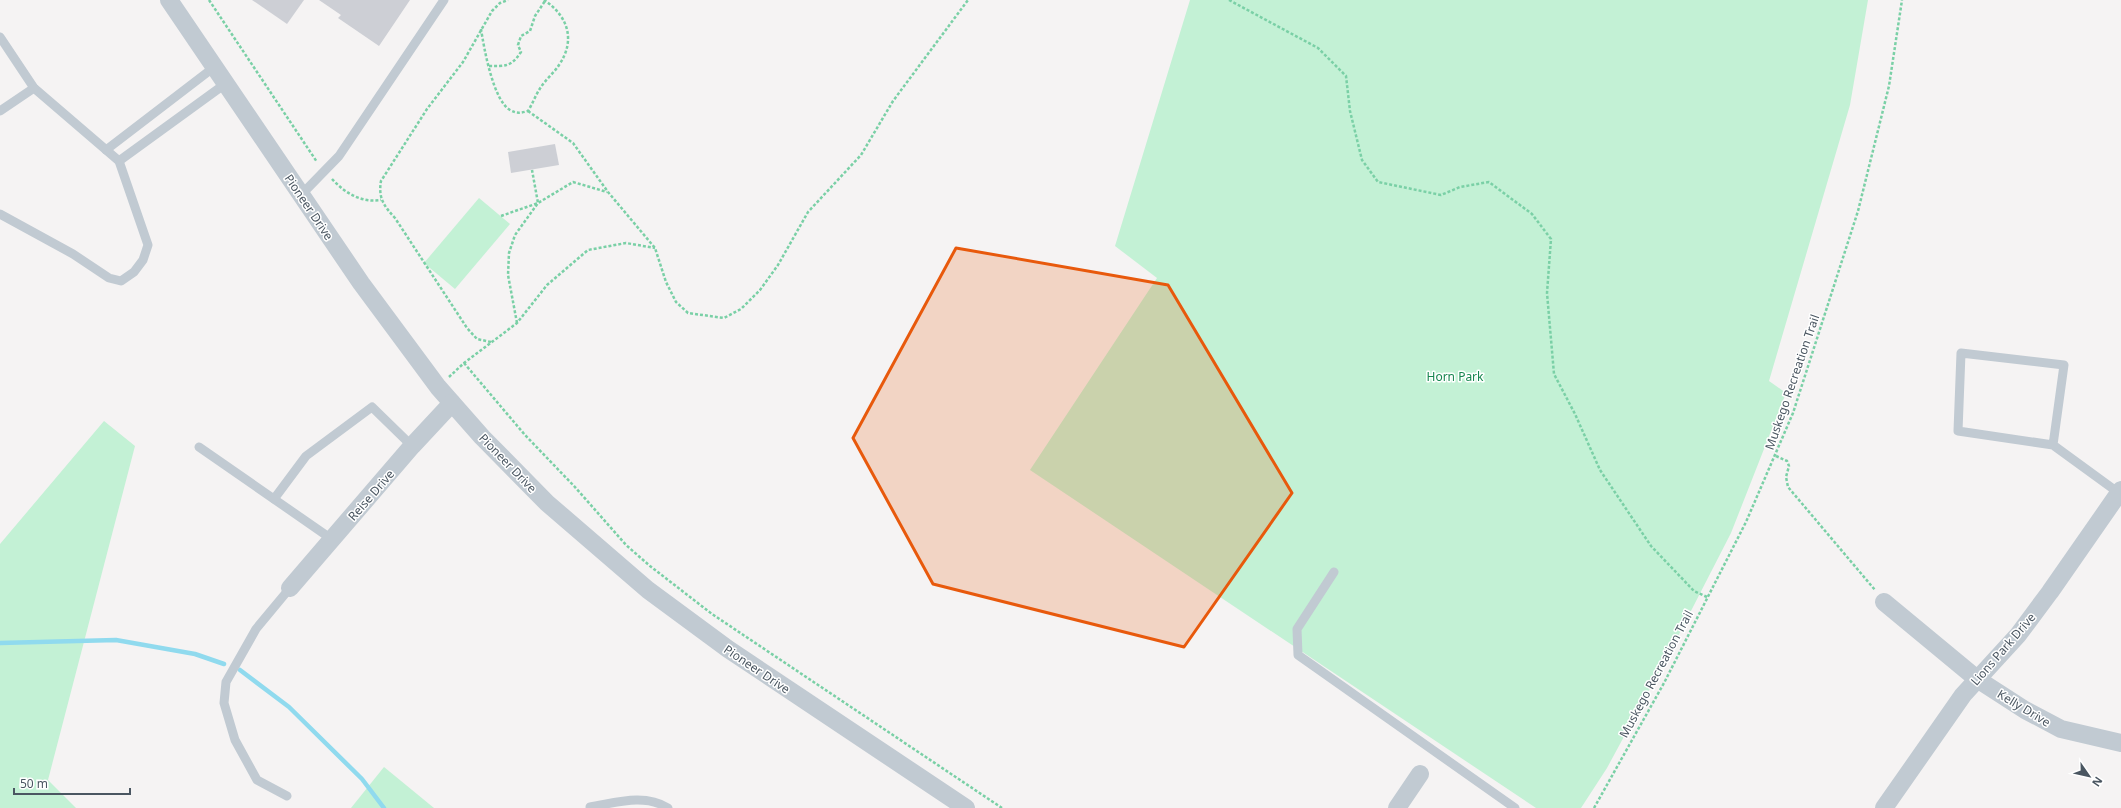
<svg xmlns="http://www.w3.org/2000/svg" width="2121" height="808" viewBox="0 0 2121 808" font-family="'Noto Sans',sans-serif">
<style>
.green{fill:#c3f1d5}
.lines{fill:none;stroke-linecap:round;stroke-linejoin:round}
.stream{stroke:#90daee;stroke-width:4.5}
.building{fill:#cdcfd5}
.path{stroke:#7ad0a6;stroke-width:2.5;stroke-dasharray:3 2;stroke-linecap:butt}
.service{stroke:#c1cad2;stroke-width:9}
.minor{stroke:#c1cad2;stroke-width:18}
.marked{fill:#e8590c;fill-opacity:0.2;stroke:#e8590c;stroke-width:3;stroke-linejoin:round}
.labels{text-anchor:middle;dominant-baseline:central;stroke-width:3;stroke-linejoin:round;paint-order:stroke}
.street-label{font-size:12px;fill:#4a5661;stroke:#fff}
.park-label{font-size:12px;fill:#17864f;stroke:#fff}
</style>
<rect width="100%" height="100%" fill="#f5f3f3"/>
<g class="green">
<polygon points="1190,0 1868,0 1850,105 1769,381 1786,393 1731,533 1674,644 1607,768 1581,808 1536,808 1030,470 1157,278 1115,246"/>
<polygon points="479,198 510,224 455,289 424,263"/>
<polygon points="104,421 135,446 48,780 76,808 0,808 0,544"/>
<polygon points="384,767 434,808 351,808"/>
</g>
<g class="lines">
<g class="stream">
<polyline points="0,643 116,640 195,654 224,664"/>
<polyline points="240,670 289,707 362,779 384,808"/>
</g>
</g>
<g class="building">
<polygon points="252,0 304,0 287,24"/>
<polygon points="319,0 410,0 379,46 338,18 341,15"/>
<polygon points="555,144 559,165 511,173 508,152"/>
</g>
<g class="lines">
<g class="path">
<polyline points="209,0 317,162"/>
<polyline points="1229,0 1318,48 1346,76 1350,111 1362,160 1378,182 1441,195 1460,187 1489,182 1532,214 1551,239 1547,293 1554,374 1575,414 1600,470 1651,546 1694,591 1707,597"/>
<path d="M481 29C484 48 493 100 510 110 517 114 521 113 528 111 533 103 536 94 541 87 546 79 554 73 559 65 576 40 568 16 544 0"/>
<path d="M489 66C506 66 511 67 521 52L518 45 521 36 530 31 535 16 545 1"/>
<polyline points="528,111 573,143 608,192 655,248 666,282 676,302 688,313 724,318 741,309 760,290 778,265 808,212 861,155 893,101 968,0"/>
<path d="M332 179C345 193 361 203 381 200"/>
<polyline points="501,216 538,203 532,170"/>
<polyline points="517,323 508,275 509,253 515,235 538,203 573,182 607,192"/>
<path d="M491 342 477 339 467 328 395 218C384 206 378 198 381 181L427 109 463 62 492 11 500 3 508 0"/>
<polyline points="464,363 525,435 574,486 626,545 650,566 712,614 1002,808"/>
<polyline points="449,377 464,363 517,323 547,285 588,250 626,243 655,248"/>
<polyline points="1776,456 1787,461 1789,466 1786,477 1788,487 1875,590"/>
<polyline points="1594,808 1664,683 1746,522 1793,413 1858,211 1889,86 1902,0"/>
</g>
<g class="service">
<polyline points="0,37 34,88 119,161 148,245 143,260 134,272 121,281 109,278 73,254 0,214"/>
<polyline points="0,111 34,88"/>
<polyline points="106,150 213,68"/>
<polyline points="119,161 225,84"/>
<polyline points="301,195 339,156 444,0"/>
<polyline points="2053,445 1958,431 1961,353 2064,365 2053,445 2119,493"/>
<polyline points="199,447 333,540"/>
<polyline points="274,499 306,456 372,407 412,446"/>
<polyline points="1334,572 1297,629 1298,655 1515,808"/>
<polyline points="287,796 257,780 235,740 224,703 226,682 256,629 290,588"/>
<path d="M590 807C615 803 644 793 668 808"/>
</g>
<g class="minor">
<polyline points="169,0 361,283 438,387 482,437 547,503 648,590 728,649 966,808"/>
<polyline points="290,588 412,446 452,403"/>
<polyline points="1884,602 1977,679 2025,710 2061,729 2121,743"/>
<polyline points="1397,808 1420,774"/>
<polyline points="1884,808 1963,695 2018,635 2050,592 2121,490"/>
</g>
</g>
<path class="marked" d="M956 248 1168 285 1292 493 1184 647 933 584 853 438Z"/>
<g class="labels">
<g class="street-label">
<text transform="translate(309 207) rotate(56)">Pioneer Drive</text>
<text transform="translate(1792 382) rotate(-71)">Muskego Recreation Trail</text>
<text transform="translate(508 463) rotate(46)">Pioneer Drive</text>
<text transform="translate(371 495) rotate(-49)">Reise Drive</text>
<text transform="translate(2003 649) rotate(-49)">Lions Park Drive</text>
<text transform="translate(757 669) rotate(34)">Pioneer Drive</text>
<text transform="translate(1656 674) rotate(-62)">Muskego Recreation Trail</text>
<text transform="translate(2024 708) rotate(31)">Kelly Drive</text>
</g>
<g class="park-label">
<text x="1455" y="376">Horn Park</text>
</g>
</g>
<g transform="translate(2089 776) rotate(124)" stroke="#ffffff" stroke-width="3" paint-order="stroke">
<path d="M0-3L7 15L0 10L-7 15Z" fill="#4a5661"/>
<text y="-6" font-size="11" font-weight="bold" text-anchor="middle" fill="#4a5661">N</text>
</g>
<path d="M14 788v6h116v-6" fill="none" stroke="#4a5661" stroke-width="2"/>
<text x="20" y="788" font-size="12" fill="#4a5661" stroke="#ffffff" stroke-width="3" paint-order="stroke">50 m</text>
</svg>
